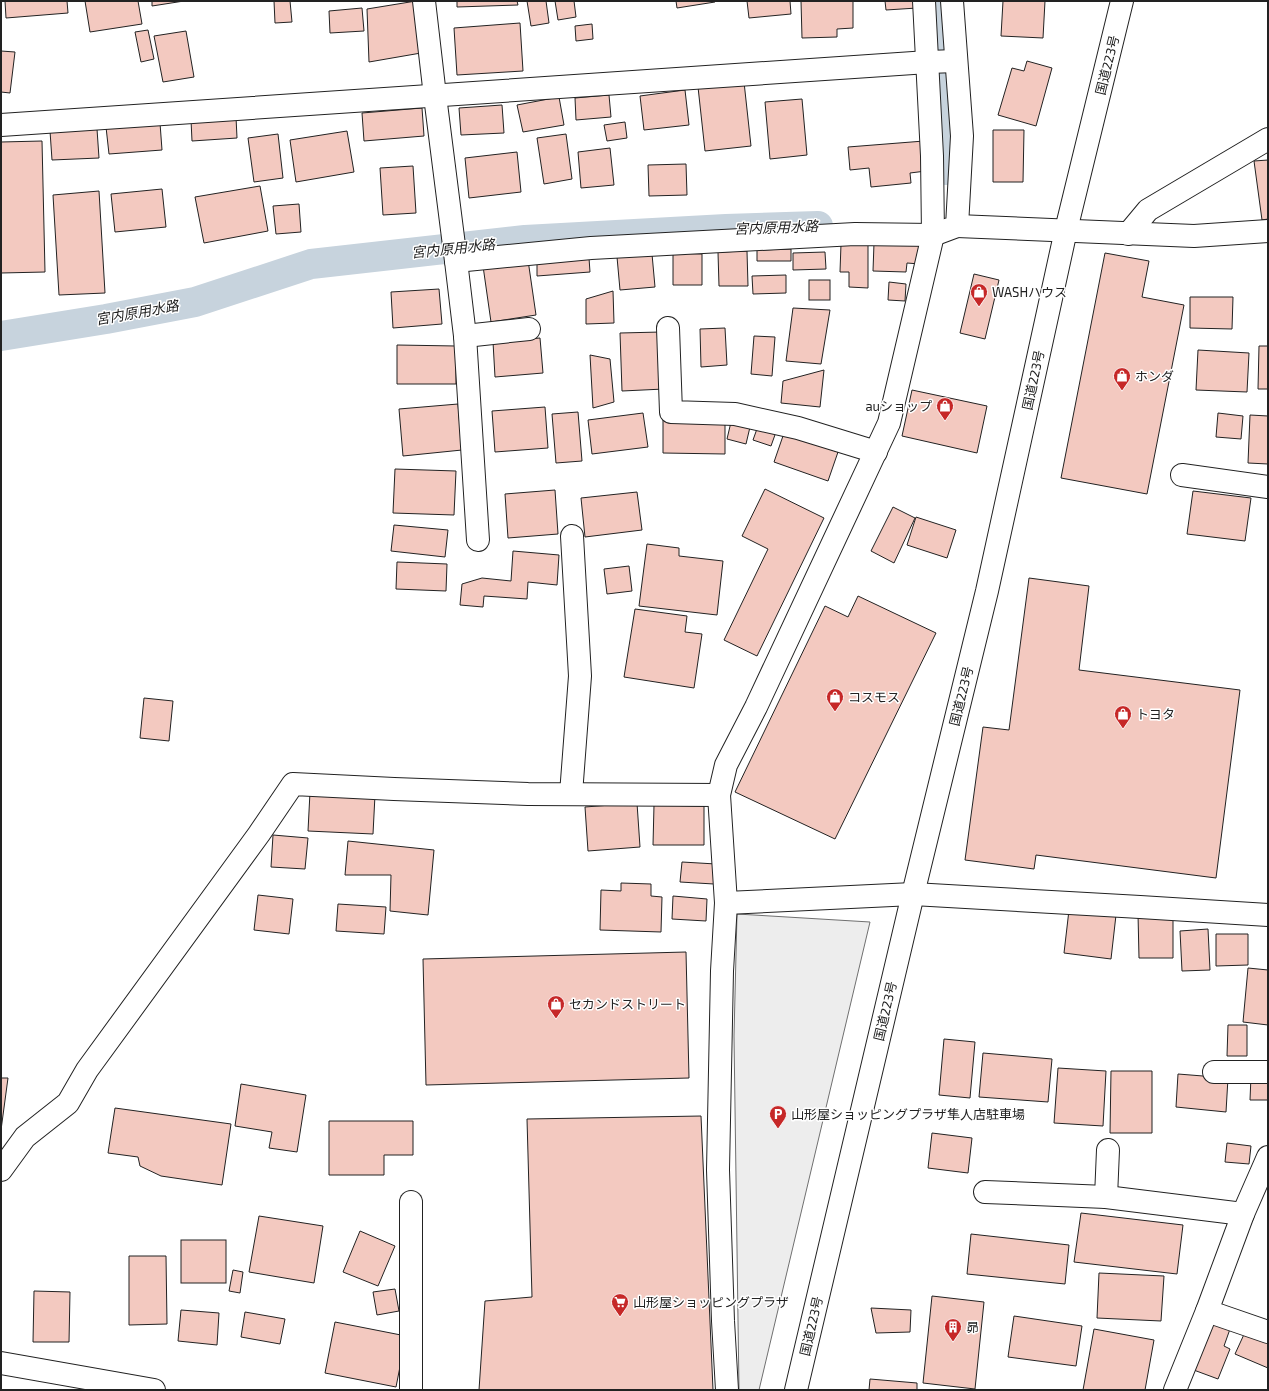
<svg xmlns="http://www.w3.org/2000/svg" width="1269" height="1391" viewBox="0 0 1269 1391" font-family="'Exo 2','Noto Sans JP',sans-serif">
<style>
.parking{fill:#ededed;stroke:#6f6f6f}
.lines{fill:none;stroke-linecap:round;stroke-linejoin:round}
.canal{stroke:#c7d3dd;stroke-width:30}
.building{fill:#f3c9c0;stroke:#222}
.street-casing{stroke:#222;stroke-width:24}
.secondary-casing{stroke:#222;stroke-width:24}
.highway-casing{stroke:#222;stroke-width:24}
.street{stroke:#fff;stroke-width:22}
.secondary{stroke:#fff;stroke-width:22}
.highway{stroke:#fff;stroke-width:22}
.labels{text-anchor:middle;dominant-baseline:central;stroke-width:3;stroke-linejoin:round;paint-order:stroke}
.street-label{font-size:13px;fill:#222;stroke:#fff}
.poi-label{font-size:13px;fill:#222;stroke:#fff;text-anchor:start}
.water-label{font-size:14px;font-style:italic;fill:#222;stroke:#fff}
</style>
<rect width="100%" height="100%" fill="#fff"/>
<polygon class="parking" points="737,914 870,922 759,1390 739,1390 734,1036"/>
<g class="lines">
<g class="canal">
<polyline points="938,1 941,32 942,93 946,170"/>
<polyline points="1,336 106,319 195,302 311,264 525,240 726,229 818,226"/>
</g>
</g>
<g class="building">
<polygon points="5,1 67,1 68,13 6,18"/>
<polygon points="85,1 138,1 142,24 90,32"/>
<polygon points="152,1 184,1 152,6"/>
<polygon points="274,1 290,1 292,22 275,23"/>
<polygon points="416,1 421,53 369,62 367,9"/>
<polygon points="457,1 517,1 518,5 457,7"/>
<polygon points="527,1 546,1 549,23 531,26"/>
<polygon points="555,1 574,1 576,17 558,20"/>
<polygon points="676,1 715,1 715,2 677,8"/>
<polygon points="747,1 790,1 791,14 749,18"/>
<polygon points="801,1 853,1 853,28 837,29 837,37 802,38"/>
<polygon points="885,1 916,1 917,8 886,10"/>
<polygon points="1003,1 1045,1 1043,38 1001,36"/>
<polygon points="362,8 364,31 330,33 329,11"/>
<polygon points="520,23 523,71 457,75 454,28"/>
<polygon points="592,24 593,39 576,41 575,26"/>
<polygon points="148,30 154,59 141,62 135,32"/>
<polygon points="186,31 194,77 163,82 154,36"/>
<polygon points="1,51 15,52 10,93 1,92"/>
<polygon points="1027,61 1052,68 1036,126 998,115 1012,68 1024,71"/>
<polygon points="744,82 751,146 705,151 698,87"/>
<polygon points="685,90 689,125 644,130 640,96"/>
<polygon points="609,95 611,117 576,120 575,98"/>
<polygon points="559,97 564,125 523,132 517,105"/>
<polygon points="802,99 807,155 770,159 765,102"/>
<polygon points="502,105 504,133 461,135 459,108"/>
<polygon points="422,108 424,136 364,141 362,113"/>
<polygon points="236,117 237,138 192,141 191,120"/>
<polygon points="625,122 627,138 607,141 604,125"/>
<polygon points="160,123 162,150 109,154 106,127"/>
<polygon points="97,129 99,158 52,160 50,131"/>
<polygon points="993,130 1024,130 1023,182 993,182"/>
<polygon points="347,131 354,172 296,182 290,140"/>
<polygon points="278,134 283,178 254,182 248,138"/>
<polygon points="566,134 572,179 544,184 537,138"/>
<polygon points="42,141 45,272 1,273 1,142"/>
<polygon points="924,141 926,171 910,173 911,183 871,187 869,168 850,170 848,147"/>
<polygon points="610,148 614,185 581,188 578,152"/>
<polygon points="517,152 521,192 469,198 465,158"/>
<polygon points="1268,160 1268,219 1262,220 1254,161"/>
<polygon points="686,164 687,195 649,196 648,165"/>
<polygon points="413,166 416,213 383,215 380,168"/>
<polygon points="260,186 268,231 204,243 195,197"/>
<polygon points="162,189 166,227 115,232 111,194"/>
<polygon points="99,191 105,293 59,295 53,195"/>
<polygon points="299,204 301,232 276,234 273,206"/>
<polygon points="874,243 920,244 920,264 907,263 906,272 873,271"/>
<polygon points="841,244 868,245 868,288 849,287 849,272 840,272"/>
<polygon points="791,249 791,261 757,261 757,250"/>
<polygon points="747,251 748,286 719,286 718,252"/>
<polygon points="825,252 826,269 793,270 793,253"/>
<polygon points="673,253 702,254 702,285 673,285"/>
<polygon points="1105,253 1149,261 1142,297 1184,305 1147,494 1061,478"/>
<polygon points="652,254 655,287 620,290 617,257"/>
<polygon points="589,258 590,272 537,276 537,262"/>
<polygon points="528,260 536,315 491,322 483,266"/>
<polygon points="974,274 999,280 985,339 960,333"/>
<polygon points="786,275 786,293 753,294 752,276"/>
<rect x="809" y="280" width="21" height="20"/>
<polygon points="889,282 906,284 905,301 888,300"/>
<polygon points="439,289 442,324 393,328 391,292"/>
<polygon points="613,291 614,323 586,324 586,299"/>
<polygon points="1190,297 1233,297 1232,329 1190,328"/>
<polygon points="793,308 830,310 821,364 786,361"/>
<polygon points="725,328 727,365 701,367 700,329"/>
<polygon points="661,332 664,389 622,391 620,333"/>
<polygon points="754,336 775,337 772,376 751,374"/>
<polygon points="540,338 543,373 495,377 493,342"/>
<polygon points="397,345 456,346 456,384 397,384"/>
<polygon points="1259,346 1268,346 1268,389 1258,389"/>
<polygon points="1198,350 1249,353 1247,392 1196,390"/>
<polygon points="590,355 610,359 614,402 593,408"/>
<polygon points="824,370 820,407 781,403 783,381"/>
<polygon points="912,390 987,406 977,453 902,436"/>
<polygon points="458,404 462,450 403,456 399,409"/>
<polygon points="545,407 548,448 495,452 492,411"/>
<polygon points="578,412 582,461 556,463 552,414"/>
<polygon points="643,413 648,447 592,454 588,420"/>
<polygon points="1218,413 1243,416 1241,439 1216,437"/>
<polygon points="1250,415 1268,416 1268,464 1248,463"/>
<polygon points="663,420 725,420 725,454 663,453"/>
<polygon points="731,422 750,427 746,444 727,439"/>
<polygon points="758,426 776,432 771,446 753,440"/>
<polygon points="784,433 838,452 828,481 774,462"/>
<polygon points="395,469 456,471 454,515 393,513"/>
<polygon points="765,489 824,518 757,656 724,640 768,549 742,536"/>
<polygon points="555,490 558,534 508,538 505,494"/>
<polygon points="1193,491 1251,498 1245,541 1187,534"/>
<polygon points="637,492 642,530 585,537 581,498"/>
<polygon points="893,507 915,518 894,563 871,551"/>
<polygon points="916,517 956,530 947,558 907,545"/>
<polygon points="394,525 448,530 445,557 391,551"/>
<polygon points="647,544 679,548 679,556 723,561 717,615 639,606"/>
<polygon points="513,551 559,555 557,585 528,582 527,599 484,596 483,607 460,605 462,584 482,578 511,581"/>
<polygon points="397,562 447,564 446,591 396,589"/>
<polygon points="629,566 632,591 607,594 604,569"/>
<polygon points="1029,578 1089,586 1079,670 1240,690 1216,878 1036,855 1034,869 965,860 983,727 1009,730"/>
<polygon points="858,596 936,633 835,839 735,792 825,606 848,617"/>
<polygon points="635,609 687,616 685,632 702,634 694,688 624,677"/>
<polygon points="144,698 173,701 169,741 140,738"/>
<polygon points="310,792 375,795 373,834 308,831"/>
<polygon points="637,803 640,847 588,851 585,807"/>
<polygon points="654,805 704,806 704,845 653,845"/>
<polygon points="273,835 308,838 305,869 271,867"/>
<polygon points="348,841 434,850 428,915 390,911 391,875 345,875"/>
<polygon points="682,862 716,864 714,884 680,882"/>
<polygon points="621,883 651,884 651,896 662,897 661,932 600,930 601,890 621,891"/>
<polygon points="258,895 293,899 289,934 254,930"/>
<polygon points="673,896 707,899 706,921 672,919"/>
<polygon points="338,904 386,907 384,934 336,931"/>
<polygon points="1069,910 1116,915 1111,959 1064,953"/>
<polygon points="1173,913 1173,958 1139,958 1138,914"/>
<polygon points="1208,929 1210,970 1182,971 1180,931"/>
<polygon points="1216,934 1248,934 1248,965 1216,966"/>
<polygon points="686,952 689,1078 426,1085 423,959"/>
<polygon points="1248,968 1268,970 1268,1025 1243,1022"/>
<polygon points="1228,1025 1247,1025 1247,1056 1227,1056"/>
<polygon points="944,1039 975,1042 970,1098 939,1095"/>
<polygon points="983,1053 1052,1059 1048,1102 979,1097"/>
<polygon points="1058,1068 1106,1071 1103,1126 1054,1123"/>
<polygon points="1111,1071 1152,1071 1152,1133 1110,1133"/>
<polygon points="1178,1074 1228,1078 1226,1112 1176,1107"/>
<polygon points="1251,1076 1268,1077 1268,1100 1250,1100"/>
<polygon points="1,1078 8,1078 1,1130"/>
<polygon points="241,1084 306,1095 297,1152 269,1148 272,1132 235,1126"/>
<polygon points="115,1108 231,1124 222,1185 161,1176 140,1166 138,1157 108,1153"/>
<polygon points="701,1116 713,1390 479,1390 485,1301 532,1297 527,1119"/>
<polygon points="329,1121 413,1121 413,1155 384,1155 384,1175 329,1175"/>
<polygon points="932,1133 972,1138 968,1173 928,1168"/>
<polygon points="1227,1143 1251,1146 1249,1164 1225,1162"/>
<polygon points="1081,1213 1183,1225 1177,1274 1074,1262"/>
<polygon points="259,1216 323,1226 314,1283 249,1272"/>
<polygon points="360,1231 395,1246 378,1286 343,1272"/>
<polygon points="971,1234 1069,1245 1065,1284 967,1274"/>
<rect x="181" y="1240" width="45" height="43"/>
<polygon points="129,1256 166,1256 167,1324 129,1325"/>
<polygon points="233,1270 243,1272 240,1293 229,1291"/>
<polygon points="1099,1273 1164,1276 1161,1321 1097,1318"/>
<polygon points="395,1289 399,1311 377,1315 373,1292"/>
<polygon points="34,1291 70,1292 69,1342 33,1342"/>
<polygon points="932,1296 984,1302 975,1389 923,1383"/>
<polygon points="871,1308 911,1310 910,1332 876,1333"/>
<polygon points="181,1310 219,1313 217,1345 178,1341"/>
<polygon points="245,1312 285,1319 280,1344 241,1337"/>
<polygon points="1014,1316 1082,1326 1076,1366 1008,1357"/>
<polygon points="1210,1321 1230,1329 1224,1346 1230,1349 1218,1379 1191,1369"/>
<polygon points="335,1322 406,1336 396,1387 325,1373"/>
<polygon points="1094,1329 1154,1340 1145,1390 1083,1390"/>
<polygon points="1246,1330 1268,1339 1268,1368 1235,1354"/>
<polygon points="870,1379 917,1383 917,1390 869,1390"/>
</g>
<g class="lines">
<g class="street-casing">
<g id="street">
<polyline points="424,1 435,96 456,261 465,336 478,540"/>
<polyline points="1,125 928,62 956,61"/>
<polyline points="957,226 1194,236 1268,231"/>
<polyline points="1128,234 1148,210 1268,139"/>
<polyline points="456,261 591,248 855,234 933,235 957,226 962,136 952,1"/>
<polyline points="668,328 671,412 735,414 798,428 876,452"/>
<polyline points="465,336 529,329"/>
<polyline points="1182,475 1268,487"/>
<polyline points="571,794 580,676 572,536"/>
<polyline points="726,903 913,894 1140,907 1268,915"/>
<polyline points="1214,1072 1268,1072"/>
<polyline points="1,1170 25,1137 68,1103 87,1070 259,834 293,784 394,789 528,794 719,795"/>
<polyline points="985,1192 1106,1197 1243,1214"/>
<polyline points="1106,1197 1108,1150"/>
<polyline points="1207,1311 1268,1332"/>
<polyline points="411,1390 411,1202"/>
<polyline points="727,1390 723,1321 718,1170 722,971 726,903 719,795 726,765 756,707 889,423 933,235 932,156 924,1"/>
<polyline points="1175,1390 1207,1311 1243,1214 1268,1157"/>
</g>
</g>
<g class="secondary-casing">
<polyline id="secondary" points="1,1363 154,1390"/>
</g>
<g class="highway-casing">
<polyline id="highway" points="796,1390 913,894 987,591 1066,230 1122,1"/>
</g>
<use href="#street" class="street"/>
<use href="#secondary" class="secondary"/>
<use href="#highway" class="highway"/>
</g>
<defs>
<g id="shop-pin" transform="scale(0.9)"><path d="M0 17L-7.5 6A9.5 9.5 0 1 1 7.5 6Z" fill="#c62828" stroke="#fff"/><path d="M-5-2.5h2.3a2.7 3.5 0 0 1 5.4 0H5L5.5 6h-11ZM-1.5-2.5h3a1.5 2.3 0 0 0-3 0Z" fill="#fff"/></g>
<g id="parking-pin" transform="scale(0.9)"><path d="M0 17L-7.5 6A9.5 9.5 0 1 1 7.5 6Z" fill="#c62828" stroke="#fff"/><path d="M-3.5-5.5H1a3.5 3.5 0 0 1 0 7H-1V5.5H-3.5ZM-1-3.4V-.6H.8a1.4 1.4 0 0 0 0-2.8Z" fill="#fff"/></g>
<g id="supermarket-pin" transform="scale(0.9)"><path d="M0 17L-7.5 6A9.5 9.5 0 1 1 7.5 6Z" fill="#c62828" stroke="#fff"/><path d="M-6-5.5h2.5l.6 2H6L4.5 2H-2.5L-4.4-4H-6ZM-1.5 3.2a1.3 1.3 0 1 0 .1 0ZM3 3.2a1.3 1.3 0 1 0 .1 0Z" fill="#fff"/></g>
<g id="building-pin" transform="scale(0.9)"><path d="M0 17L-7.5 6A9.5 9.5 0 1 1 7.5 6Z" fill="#c62828" stroke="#fff"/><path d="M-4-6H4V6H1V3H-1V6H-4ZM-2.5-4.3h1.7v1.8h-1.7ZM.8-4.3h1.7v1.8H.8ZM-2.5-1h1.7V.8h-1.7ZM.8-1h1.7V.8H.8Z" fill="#fff"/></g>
</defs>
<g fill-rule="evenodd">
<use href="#shop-pin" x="979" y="292"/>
<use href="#shop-pin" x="1122" y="376"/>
<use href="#shop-pin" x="945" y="406"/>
<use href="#shop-pin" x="835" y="697"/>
<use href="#shop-pin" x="1123" y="714"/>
<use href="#shop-pin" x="556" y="1004"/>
<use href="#parking-pin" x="778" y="1114"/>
<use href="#supermarket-pin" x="620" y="1302"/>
<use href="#building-pin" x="953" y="1327"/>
</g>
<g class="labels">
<g class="street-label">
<text transform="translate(1107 65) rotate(-76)">国道223号</text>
<text transform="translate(1033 380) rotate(-78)">国道223号</text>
<text transform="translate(961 696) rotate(-76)">国道223号</text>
<text transform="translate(885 1011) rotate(-77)">国道223号</text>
<text transform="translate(811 1326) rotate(-77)">国道223号</text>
</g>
<g class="poi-label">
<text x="992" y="292">WASHハウス</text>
<text x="1135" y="376">ホンダ</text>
<text x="932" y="406" text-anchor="end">auショップ</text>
<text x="848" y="697">コスモス</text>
<text x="1136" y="714">トヨタ</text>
<text x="569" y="1004">セカンドストリート</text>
<text x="791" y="1114">山形屋ショッピングプラザ隼人店駐車場</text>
<text x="633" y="1302">山形屋ショッピングプラザ</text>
<text x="966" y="1327">昴</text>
</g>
<g class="water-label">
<text transform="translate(776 227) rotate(-2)">宮内原用水路</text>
<text transform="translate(453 248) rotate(-6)">宮内原用水路</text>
<text transform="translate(137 312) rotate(-10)">宮内原用水路</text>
</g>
</g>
<rect width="1269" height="1391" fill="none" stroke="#222222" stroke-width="4"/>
</svg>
